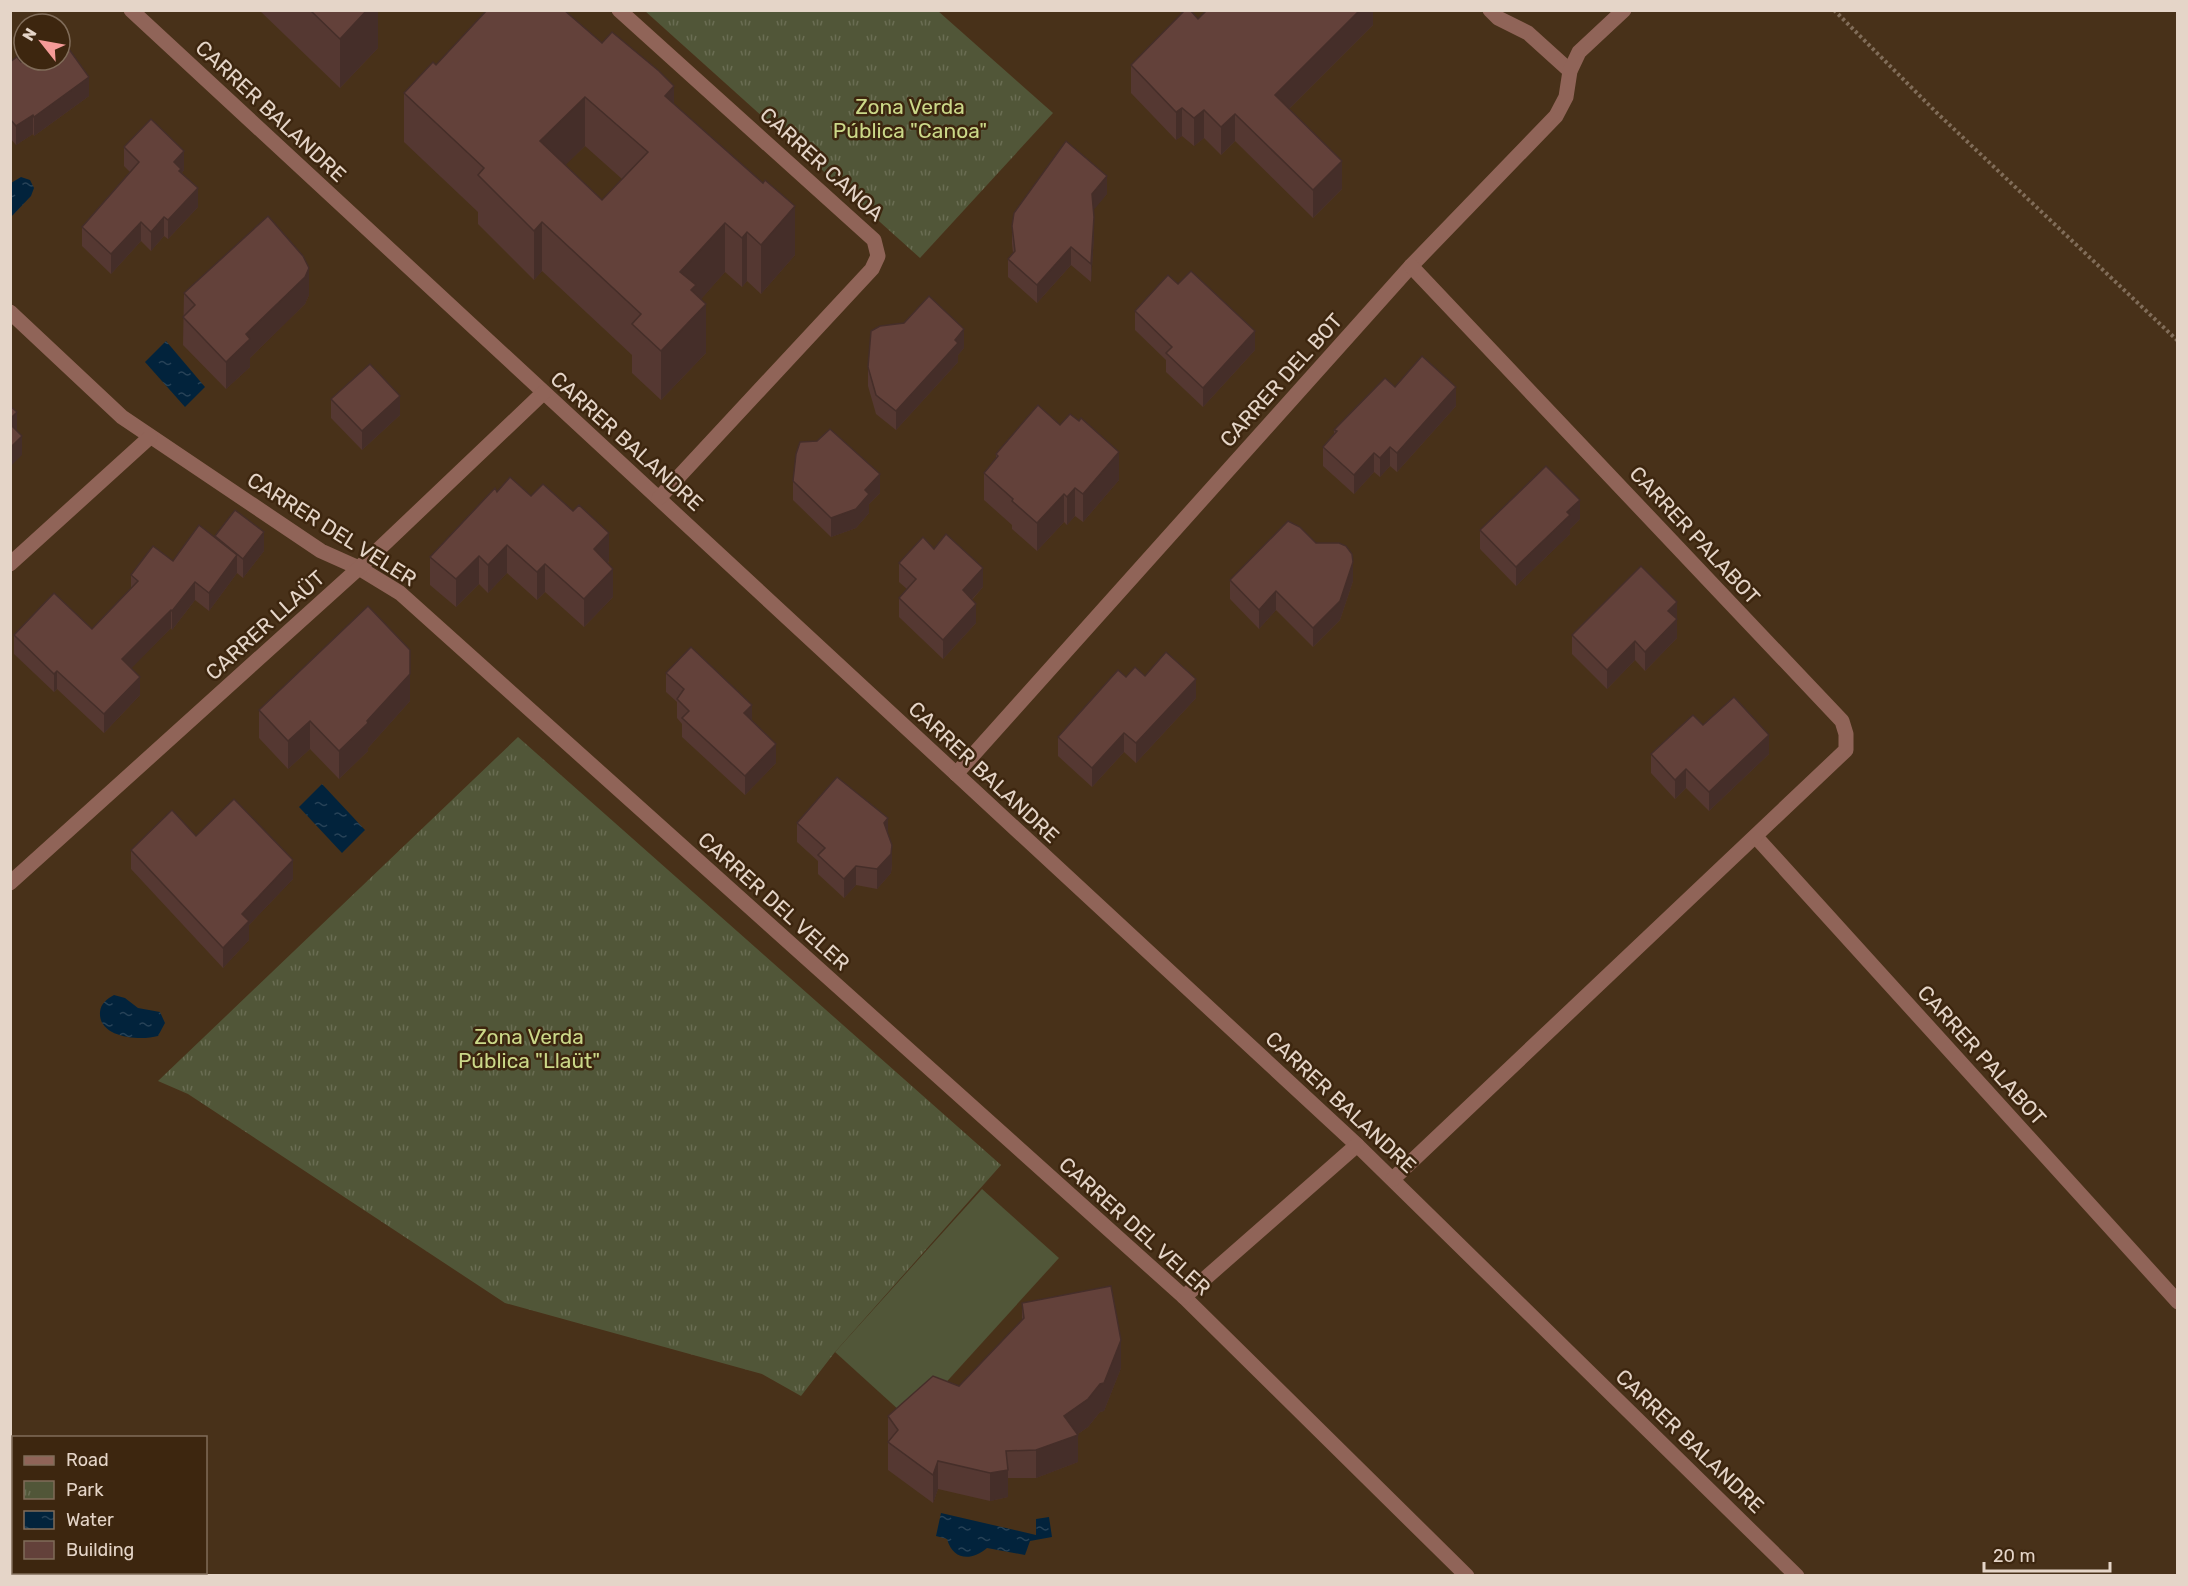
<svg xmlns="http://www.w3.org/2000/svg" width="2188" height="1586" viewBox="0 0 2188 1586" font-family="Rubik,sans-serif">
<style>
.green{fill:#515638}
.park{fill:url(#park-tufts)}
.water{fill:url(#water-ripples)}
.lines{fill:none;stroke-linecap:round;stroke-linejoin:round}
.path{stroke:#816d59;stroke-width:4;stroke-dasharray:3 3;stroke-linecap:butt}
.minor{stroke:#906458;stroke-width:15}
.wall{fill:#553832;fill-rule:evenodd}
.shaded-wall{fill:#452e29}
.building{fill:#63413a;stroke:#452e29;stroke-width:1.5;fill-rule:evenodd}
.labels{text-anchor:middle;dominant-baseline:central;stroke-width:5;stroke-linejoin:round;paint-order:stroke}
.park-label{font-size:21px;fill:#cbd888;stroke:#3d260f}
.street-label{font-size:21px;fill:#e5d5c8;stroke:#3d260f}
</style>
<defs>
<pattern id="park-tufts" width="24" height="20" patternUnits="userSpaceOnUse" patternTransform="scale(1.5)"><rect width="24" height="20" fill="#515638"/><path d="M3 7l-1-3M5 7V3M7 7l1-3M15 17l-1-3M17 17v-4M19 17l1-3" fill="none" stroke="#6a6d53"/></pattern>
<pattern id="water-ripples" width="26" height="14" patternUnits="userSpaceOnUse" patternTransform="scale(1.5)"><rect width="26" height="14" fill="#02233c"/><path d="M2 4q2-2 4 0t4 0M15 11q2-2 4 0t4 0" fill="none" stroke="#274257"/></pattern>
</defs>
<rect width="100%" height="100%" fill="#483119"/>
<polygon class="green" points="982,1189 1059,1258 911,1421 835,1352"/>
<g class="park">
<polygon points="645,11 938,11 1053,113 920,258"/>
<polygon points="518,737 1001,1165 835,1352 801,1396 762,1374 505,1303 188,1094 158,1081"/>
</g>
<g class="water">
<polygon points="21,177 30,180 34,188 31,196 11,217 11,183"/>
<polygon points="166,341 205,387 185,407 145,362"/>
<polygon points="322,784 365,830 342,853 299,807"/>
<path d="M114 995 125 998 138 1008 160 1012 165 1023 158 1036C140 1041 98 1038 100 1012 101 1003 107 999 114 995Z"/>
<path d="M941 1513 1036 1535V1519L1049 1517 1052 1537 1030 1541 1025 1555 987 1548C972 1561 953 1561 947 1539L936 1536Z"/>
</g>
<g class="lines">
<polyline class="path" points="1834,10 1937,113 2178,341"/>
<g class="minor">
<polyline points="131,10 1357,1145 1797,1576"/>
<polyline points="619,10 874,240 878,256 872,269 659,498"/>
<polyline points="1490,10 1498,18 1528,33 1570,71"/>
<polyline points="10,312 122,417 321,551 359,568 400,593 1184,1297 1467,1576"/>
<polyline points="10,564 150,437"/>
<polyline points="956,774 1411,266 1556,116 1566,97 1570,71 1579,52 1624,10"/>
<polyline points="1756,837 2178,1302"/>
<polyline points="10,883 359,568 543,393"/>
<polyline points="1393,1179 1846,750 1846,734 1842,721 1411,266"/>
<polyline points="1184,1297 1357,1145"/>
</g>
</g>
<g class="wall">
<polygon points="259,10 378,10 378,48 340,88"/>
<polygon points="1373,10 1373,25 1289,109 1342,189 1313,218 1235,141 1221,155 1204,138 1194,146 1182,136 1176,140 1131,93 1131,65 1198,19"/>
<polygon points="10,62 42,63 89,96 34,136 33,134 16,145 10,138"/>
<path d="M436 65 674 104 795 255 761 294 747 281 742 287 725 272 701 299 706 353 661 400 632 373V355L542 271 534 280 478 224V212L404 142V93ZM585 146 622 179 602 200 565 165Z"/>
<polygon points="124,147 184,170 182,173 198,207 168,239 164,236 151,251 141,241 111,274 82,246 82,227 130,172 124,166"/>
<polygon points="1107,194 1093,210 1094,236 1091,282 1071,265 1037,303 1008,277 1008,259 1013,253 1012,244 1012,226"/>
<polygon points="184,293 309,295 305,304 250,358 250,367 226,389 183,345"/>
<polygon points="1135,311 1255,350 1203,407 1166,372 1166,360 1135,330"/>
<polygon points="964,348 958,355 958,362 896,430 876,414 868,386 868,367"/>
<polygon points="1395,387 1456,406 1397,472 1390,466 1380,477 1374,472 1354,494 1323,466 1323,447 1334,434 1334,430"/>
<polygon points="331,399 400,415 362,450 331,418"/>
<polygon points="996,454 1119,480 1083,522 1075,516 1067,525 1064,522 1037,551 1012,529 1012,525 984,500 984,473 996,458"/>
<polygon points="793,481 880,493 869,504 869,513 856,528 831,537 793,500"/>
<polygon points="531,496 609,561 608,563 613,597 584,627 545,592 537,600 507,573 488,593 479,584 456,607 430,585 430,557"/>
<polygon points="1580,519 1570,529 1570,534 1516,586 1480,549 1480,530"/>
<polygon points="215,536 264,551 243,578 237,573 209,611 195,600 172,630 171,628 131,668 140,695 104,733 57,689 54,692 14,654 14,635 92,629 131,589 131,575 173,561 215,537"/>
<polygon points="934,549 983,587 972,600 976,623 943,659 899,617 899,598 907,589 899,582 899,563"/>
<polygon points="1230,580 1353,581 1340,620 1313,647 1276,610 1259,629 1230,599"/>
<polygon points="1677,602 1677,638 1645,671 1635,660 1607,689 1572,654 1572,635"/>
<polygon points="666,673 752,720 776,763 745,795 682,737 682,724 677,718 677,702 666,692"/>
<polygon points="1145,676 1196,698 1136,763 1124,752 1092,787 1058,756 1058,737 1126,677"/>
<polygon points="410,701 368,748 368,751 339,779 310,749 288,769 259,738 259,710"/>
<polygon points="1703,725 1769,754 1709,811 1686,788 1675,799 1651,773 1651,754"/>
<polygon points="797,823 888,835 892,864 891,873 877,889 856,885 844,898 818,874 818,861 797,842"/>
<polygon points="196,836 293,879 249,925 249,940 223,968 131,869 131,850"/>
<polygon points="1022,1303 1121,1368 1104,1411 1100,1412 1088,1427 1078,1434 1078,1462 1036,1478 1008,1478 1008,1497 990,1501 938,1489 933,1503 888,1470 888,1416 959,1386 1022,1321"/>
</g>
<g class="shaded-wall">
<polygon points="364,10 378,10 378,48 340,88 340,39"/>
<polygon points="1360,10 1373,10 1373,25 1275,123 1275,95"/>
<polygon points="89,77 89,96 34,136 34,117"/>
<polygon points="674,86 674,135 665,96"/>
<polygon points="585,97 585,146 540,190 540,141"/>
<polygon points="1182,108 1182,136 1176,140 1176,112"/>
<polygon points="1204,110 1204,138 1194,146 1194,118"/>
<polygon points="1235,114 1235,141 1221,155 1221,127"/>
<polygon points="33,115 33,134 16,145 16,126"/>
<polygon points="184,151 184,170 181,174 174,162"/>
<polygon points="1342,161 1342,189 1313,218 1313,190"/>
<polygon points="1107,176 1107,194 1092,212 1092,194"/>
<polygon points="198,188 198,207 168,239 168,220"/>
<polygon points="795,206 795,255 761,294 761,245"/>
<polygon points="164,217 164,236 151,251 151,232"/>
<polygon points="1094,217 1094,236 1091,282 1091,264"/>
<polygon points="141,222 141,241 111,274 111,254"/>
<polygon points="542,222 542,271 534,280 534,231"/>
<polygon points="725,223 725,272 696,305 706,304 706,353 661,400 661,351 680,272"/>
<polygon points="747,232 747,281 742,287 742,238"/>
<polygon points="1071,247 1071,265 1037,303 1037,285"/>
<polygon points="309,268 309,295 305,304 250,358 250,367 226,389 226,362 246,334"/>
<polygon points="964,329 964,348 958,355 958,362 896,430 896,411"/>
<polygon points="1255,331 1255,350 1203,407 1203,388"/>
<polygon points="1456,387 1456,406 1397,472 1397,453"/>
<polygon points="400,396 400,415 362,450 362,431"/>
<polygon points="17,412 17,431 10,438 10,419"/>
<polygon points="22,436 22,455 10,467 10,448"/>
<polygon points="1390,447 1390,466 1380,477 1380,458"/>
<polygon points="1119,452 1119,480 1083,522 1083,494"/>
<polygon points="1374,453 1374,472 1354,494 1354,475"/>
<polygon points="880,474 880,493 869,504 869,513 856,528 831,537 831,518 865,490"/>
<polygon points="1075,488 1075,516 1067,525 1067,497"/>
<polygon points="1064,494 1064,522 1037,551 1037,523"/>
<polygon points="1580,500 1580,519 1570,529 1570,534 1516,586 1516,567 1567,512"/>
<polygon points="264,532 264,551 243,578 243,559"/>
<polygon points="609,533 609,561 594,577 594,549"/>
<polygon points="507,545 507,573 488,593 488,565"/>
<polygon points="237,555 237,573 209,611 209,593"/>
<polygon points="479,556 479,584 456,607 456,579"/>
<polygon points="1353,562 1353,581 1340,620 1313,647 1313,628"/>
<polygon points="545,564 545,592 537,600 537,572"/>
<polygon points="983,568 983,587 963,609 963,590"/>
<polygon points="613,569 613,597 584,627 584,599"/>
<polygon points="195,582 195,600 172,630 172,611"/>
<polygon points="1276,591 1276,610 1259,629 1259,610"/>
<polygon points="1677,602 1677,638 1645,671 1645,652 1668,611"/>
<polygon points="976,604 976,623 943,659 943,640"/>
<polygon points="171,610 171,628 122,678 122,659"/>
<polygon points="1635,641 1635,660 1607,689 1607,670"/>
<polygon points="57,671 57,689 54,692 54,674"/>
<polygon points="410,674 410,701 368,748 368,751 339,779 339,751"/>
<polygon points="140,677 140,695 104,733 104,714"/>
<polygon points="1196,679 1196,698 1136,763 1136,743"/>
<polygon points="752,705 752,724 744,713"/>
<polygon points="310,721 310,749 288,769 288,741"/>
<polygon points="1124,733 1124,752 1092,787 1092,768"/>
<polygon points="1769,735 1769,754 1709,811 1709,792"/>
<polygon points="776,744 776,763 745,795 745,776"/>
<polygon points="1686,769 1686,788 1675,799 1675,780"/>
<polygon points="888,818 888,837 884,823"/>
<polygon points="892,845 892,864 891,873 877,889 877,869"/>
<polygon points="293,860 293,879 249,925 249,940 223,968 223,948 242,914"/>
<polygon points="856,866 856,885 844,898 844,879"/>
<polygon points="1121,1340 1121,1368 1104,1411 1100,1412 1088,1427 1075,1436 1078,1435 1078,1462 1036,1478 1036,1450"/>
<polygon points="938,1461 938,1489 933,1503 933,1475"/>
<polygon points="1008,1470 1008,1497 990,1501 990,1473"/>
<polygon points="71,1572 88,1572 88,1575 68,1575"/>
</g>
<g class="building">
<polygon points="310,10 367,10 340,39"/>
<path d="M487 10H564L602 43 612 32 659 71 674 86 665 96 763 183 765 180 795 206 761 245 747 232 742 238 725 223 680 272 696 285 691 290 706 304 661 351 632 324 641 314 542 222 534 231 478 175 484 168 404 93 433 62 436 65ZM585 97 648 152 602 200 540 141Z"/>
<polygon points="1185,10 1190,10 1198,19 1207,10 1360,10 1275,95 1342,161 1313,190 1235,114 1221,127 1204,110 1194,118 1182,108 1176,112 1131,65"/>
<polygon points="66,45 89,77 34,117 33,115 16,126 10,119 10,62 17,57 21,62 24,60 40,60 42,63 46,60 60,60 60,50"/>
<polygon points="151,119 184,151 174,162 181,169 179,171 198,188 168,220 164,217 151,232 141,222 111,254 82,227 139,162 124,147"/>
<polygon points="1066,141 1107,176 1092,194 1094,217 1091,264 1071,247 1037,285 1008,259 1015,251 1012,226 1014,213"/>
<polygon points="268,216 303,256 309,268 305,277 246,334 250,339 226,362 183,317 195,305 184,293"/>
<polygon points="1191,271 1255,331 1203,388 1166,353 1172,347 1135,311 1168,275 1178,284"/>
<polygon points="929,296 964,329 955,340 958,343 896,411 876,395 868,367 871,331 880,326 904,323"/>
<polygon points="1422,356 1456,387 1397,453 1390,447 1380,458 1374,453 1354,475 1323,447 1337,431 1334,430 1385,378 1395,387"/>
<polygon points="370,364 400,396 362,431 331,399"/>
<polygon points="1038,405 1060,425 1070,414 1079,421 1081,418 1119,452 1083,494 1075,488 1067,497 1064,494 1037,523 1012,501 1013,499 984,473 998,456 996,454"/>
<polygon points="10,406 17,412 10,419"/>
<polygon points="10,424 22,436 10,448"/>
<polygon points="830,429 880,474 865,490 869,494 856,509 831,518 793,481 796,454 800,442 817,441"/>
<polygon points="1546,466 1580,500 1567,512 1570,515 1516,567 1480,530"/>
<polygon points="510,477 531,496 543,484 573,511 579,505 609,533 594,549 613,569 584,599 545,564 537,572 507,545 488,565 479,556 456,579 430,557 495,488 497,492"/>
<polygon points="235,510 264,532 243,559 215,536"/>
<polygon points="1288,521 1300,527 1316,543 1339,543 1346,546 1352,554 1353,562 1340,601 1313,628 1276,591 1259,610 1230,580"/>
<polygon points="199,525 237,555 209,593 195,582 172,611 171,610 122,659 140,677 104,714 57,671 54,674 14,635 54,593 92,629 138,581 131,575 153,546 173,561"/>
<polygon points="946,534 983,568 963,590 976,604 943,640 899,598 916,579 899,563 923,537 934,549"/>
<polygon points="1641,566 1677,602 1668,611 1677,619 1645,652 1635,641 1607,670 1572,635"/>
<polygon points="368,606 410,650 410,674 367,721 368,723 339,751 310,721 288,741 259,710"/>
<polygon points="691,647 752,705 744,713 776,744 745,776 682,718 689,711 677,699 684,689 666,673"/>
<polygon points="1166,652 1196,679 1136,743 1124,733 1092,768 1058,737 1118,670 1126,677 1135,667 1145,676"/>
<polygon points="1734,697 1769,735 1709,792 1686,769 1675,780 1651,754 1693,715 1703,725"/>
<polygon points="837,777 888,818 884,823 892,845 891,854 877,869 856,866 844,879 818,855 825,848 797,823"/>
<polygon points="234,799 293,860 242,914 249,921 223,948 131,850 172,810 196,836"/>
<polygon points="1111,1286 1121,1340 1104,1383 1100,1384 1088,1399 1064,1416 1078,1435 1036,1450 1006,1451 1008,1470 990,1473 938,1461 933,1475 888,1442 898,1430 888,1416 933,1376 959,1386 1024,1318 1022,1303"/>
<polygon points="14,1570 14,1572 71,1572 68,1575 10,1575 10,1573"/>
</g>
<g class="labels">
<g class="park-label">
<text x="910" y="106">Zona Verda<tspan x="910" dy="24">Pública "Canoa"</tspan></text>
<text x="529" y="1036">Zona Verda<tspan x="529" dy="24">Pública "Llaüt"</tspan></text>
</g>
<g class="street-label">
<text transform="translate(271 111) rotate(43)">CARRER BALANDRE</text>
<text transform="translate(822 164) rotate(42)">CARRER CANOA</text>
<text transform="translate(1281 380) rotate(-48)">CARRER DEL BOT</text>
<text transform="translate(627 441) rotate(42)">CARRER BALANDRE</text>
<text transform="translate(332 529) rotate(32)">CARRER DEL VELER</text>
<text transform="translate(1695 535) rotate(47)">CARRER PALABOT</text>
<text transform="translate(265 625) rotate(-42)">CARRER LLAÜT</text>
<text transform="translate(984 772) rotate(43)">CARRER BALANDRE</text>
<text transform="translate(774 901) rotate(42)">CARRER DEL VELER</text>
<text transform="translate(1982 1055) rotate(48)">CARRER PALABOT</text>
<text transform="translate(1341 1102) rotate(43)">CARRER BALANDRE</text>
<text transform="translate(1135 1226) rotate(42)">CARRER DEL VELER</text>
<text transform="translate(1690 1441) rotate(44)">CARRER BALANDRE</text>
</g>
</g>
<rect width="2188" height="1586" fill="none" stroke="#e5d5c8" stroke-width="24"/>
<rect x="12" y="1436" width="195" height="138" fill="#3d260f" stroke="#806c59" stroke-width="1.5"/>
<rect x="24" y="1456" width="30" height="9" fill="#906458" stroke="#806c59" stroke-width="1.5"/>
<text x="66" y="1466" font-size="18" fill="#e5d5c8">Road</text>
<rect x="24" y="1481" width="30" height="18" fill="url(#park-tufts)" stroke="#806c59" stroke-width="1.5"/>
<text x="66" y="1496" font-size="18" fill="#e5d5c8">Park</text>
<rect x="24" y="1511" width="30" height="18" fill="url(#water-ripples)" stroke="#806c59" stroke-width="1.5"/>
<text x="66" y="1526" font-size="18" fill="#e5d5c8">Water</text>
<rect x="24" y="1541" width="30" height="18" fill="#63413a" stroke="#806c59" stroke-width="1.5"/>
<text x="66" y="1556" font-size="18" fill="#e5d5c8">Building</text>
<g transform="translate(42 42) rotate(301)"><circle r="28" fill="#3d260f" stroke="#806c59" stroke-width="1.5"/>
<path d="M0-4.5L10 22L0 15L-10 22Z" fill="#f59b98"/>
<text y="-9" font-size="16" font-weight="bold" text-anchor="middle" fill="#e5d5c8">N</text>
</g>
<path d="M1984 1562v9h126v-9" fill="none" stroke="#e5d5c8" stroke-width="3"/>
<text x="1993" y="1562" font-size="18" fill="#e5d5c8" stroke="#3d260f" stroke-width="4.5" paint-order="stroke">20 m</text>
</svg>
